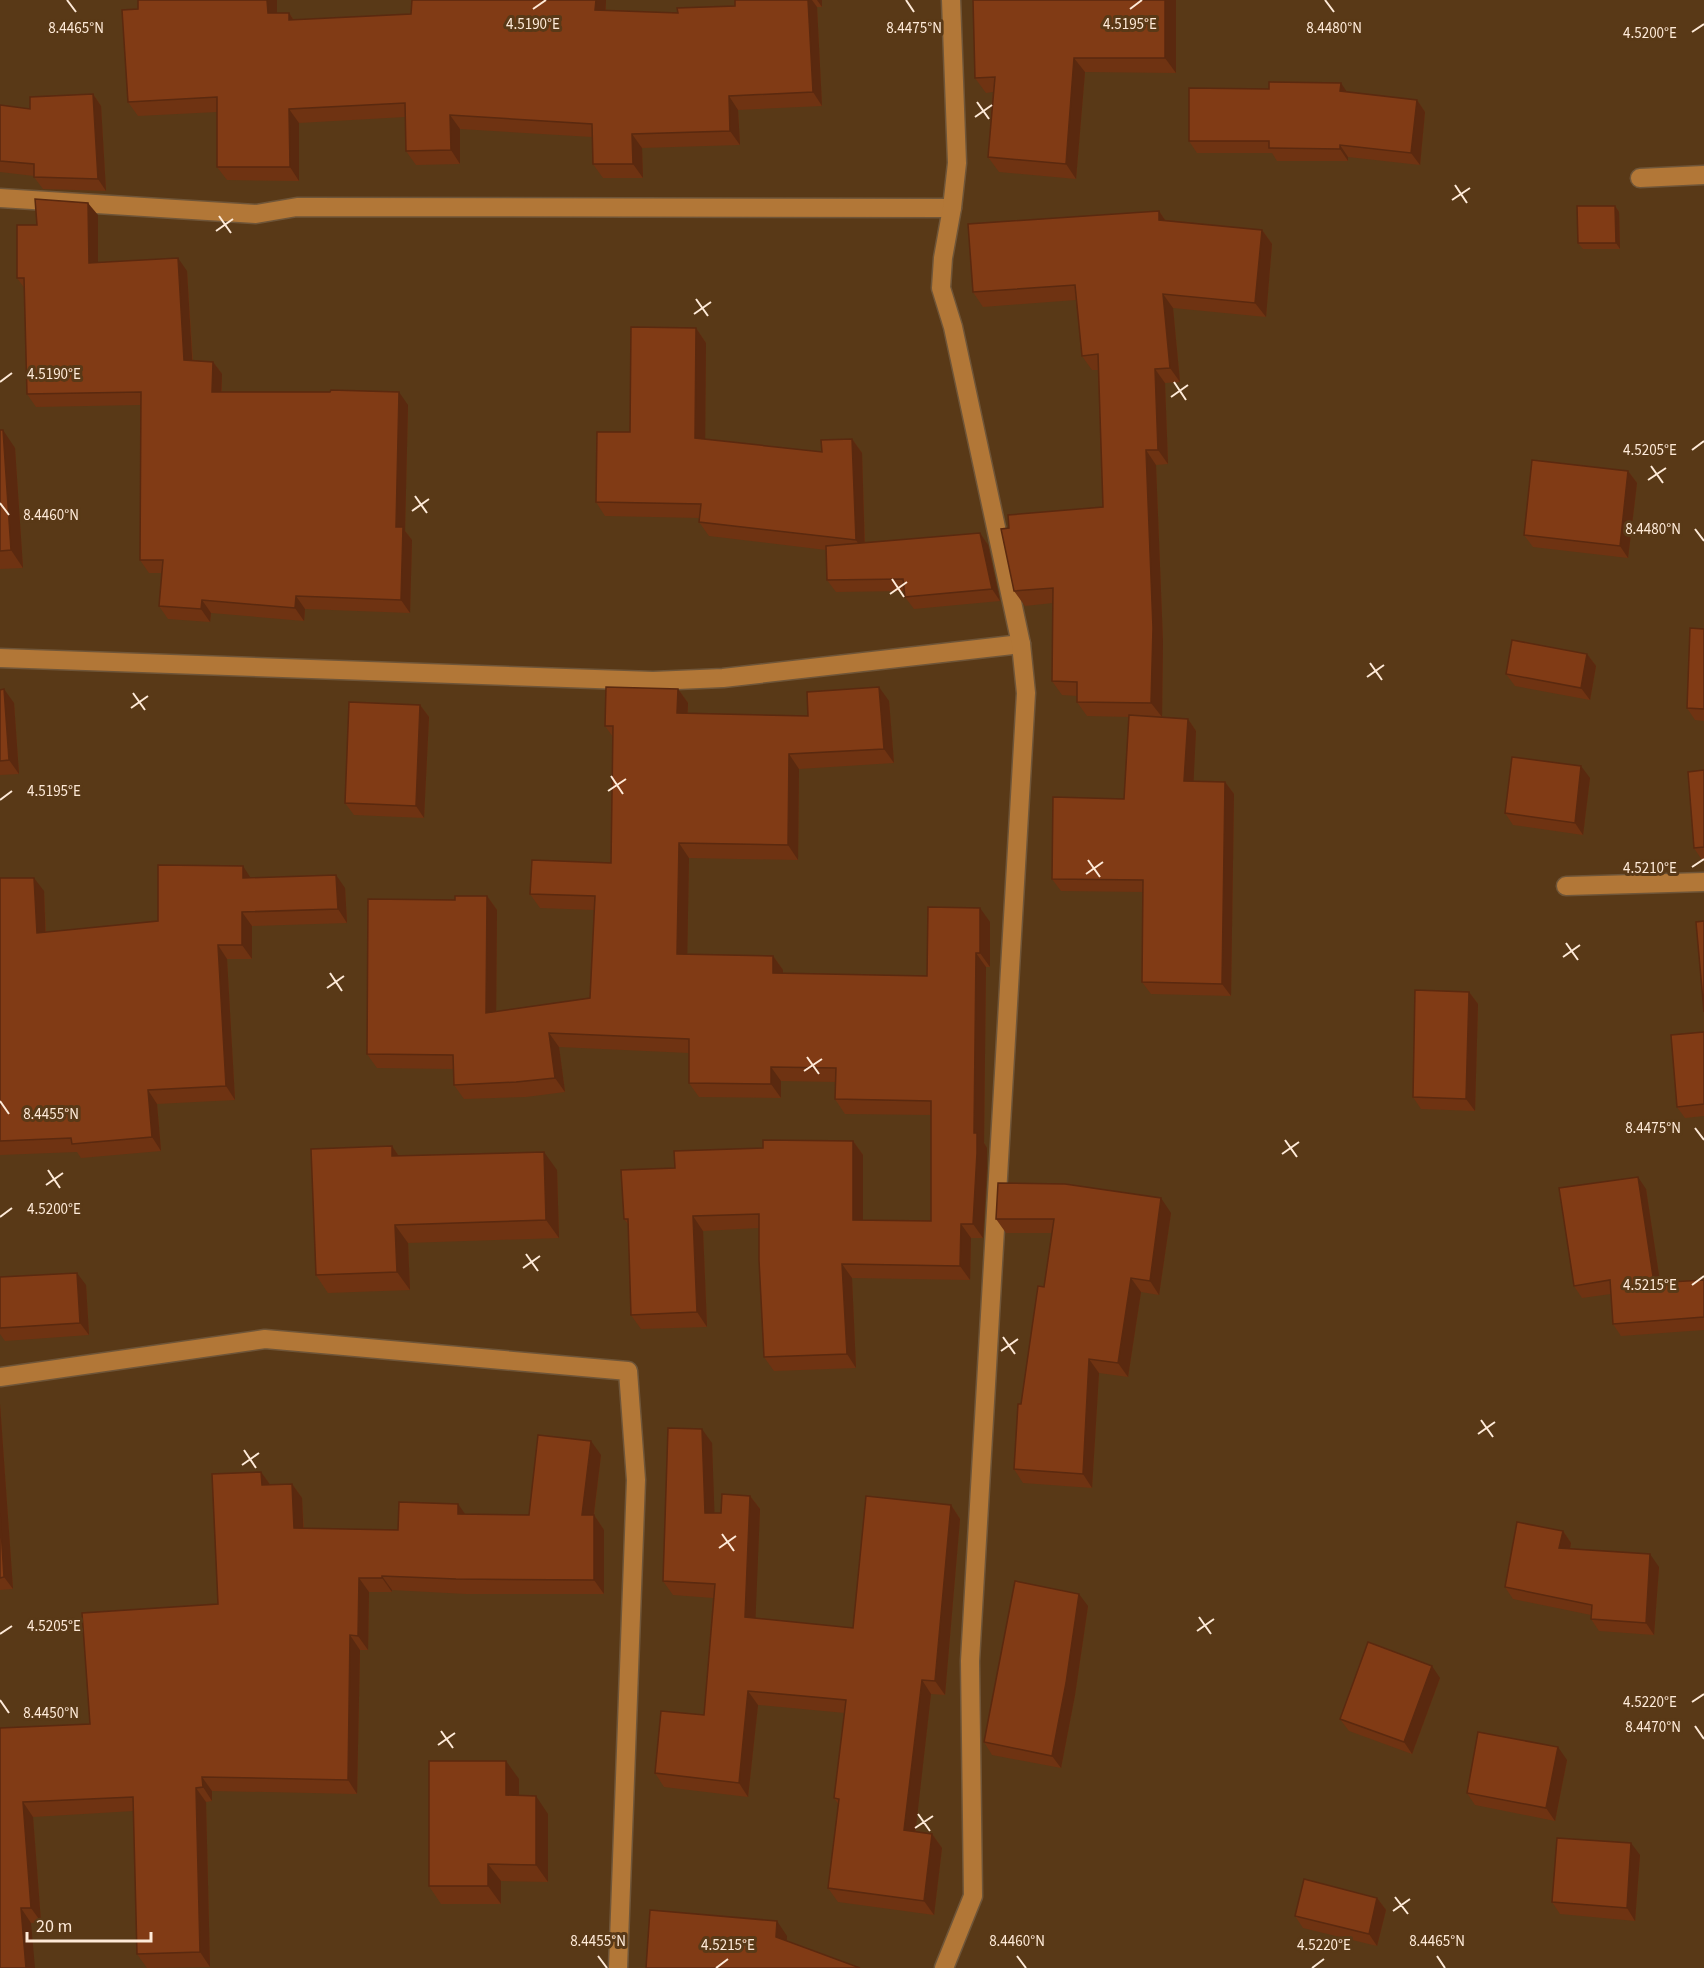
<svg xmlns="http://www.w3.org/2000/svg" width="1704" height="1968" viewBox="0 0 1704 1968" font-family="'Source Sans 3',sans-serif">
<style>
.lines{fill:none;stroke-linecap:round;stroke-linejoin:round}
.street-casing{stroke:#6f5538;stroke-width:21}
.street{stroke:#b27737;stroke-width:18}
.wall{fill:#6f3312}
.shaded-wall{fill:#5a290f}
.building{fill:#813b15;stroke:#5a290f;stroke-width:1.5}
.ticks{fill:none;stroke:#feead8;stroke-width:2}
.ticks-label{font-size:15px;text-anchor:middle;fill:#feead8;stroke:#593917;stroke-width:6;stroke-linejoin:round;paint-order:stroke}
</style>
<rect width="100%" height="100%" fill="#593917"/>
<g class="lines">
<g class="street-casing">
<g id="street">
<polyline points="1640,178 1704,175"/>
<polyline points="0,198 256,214 297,207 952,208"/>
<polyline points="0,658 653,681 723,678 1021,644"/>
<polyline points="1566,886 1704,882"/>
<polyline points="0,1377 265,1339 628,1371 636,1480 618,1968"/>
<polyline points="944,1968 973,1896 970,1661 1026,693 1021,644 953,327 941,288 943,258 952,208 957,163 951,0"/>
</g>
</g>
<use href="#street" class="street"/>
</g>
<g class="wall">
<polygon points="277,0 277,13 289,13 294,20 411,14 412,0 606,0 606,10 678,13 735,6 735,0 822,0 822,7 817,7 822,106 738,110 740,145 642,148 643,178 603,178 593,164 592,137 460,129 460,164 416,165 406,151 405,117 299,123 299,181 227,180 217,167 217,112 138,116 128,102 138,9"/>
<polygon points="973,0 1176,0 1176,73 1085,72 1076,179 999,172 988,157 993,92 986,93 975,78"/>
<polygon points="1346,92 1417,100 1425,112 1420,165 1348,157 1348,161 1277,161 1272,153 1197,153 1189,141"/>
<polygon points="93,94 101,106 106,191 43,189 34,177 34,176 0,172 0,105 30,109"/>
<polygon points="1615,206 1619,212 1620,249 1583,249 1578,243"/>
<polygon points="1159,211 1165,220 1262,230 1272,244 1266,317 1173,308 1180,382 1165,383 1168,464 1156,465 1163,642 1162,717 1188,719 1196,731 1193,781 1225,782 1234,794 1231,996 1151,994 1142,982 1143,892 1061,891 1052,879 1124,799 1129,717 1087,716 1077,702 1077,696 1062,695 1052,681 1053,603 1025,606 1014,591 1009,528 1103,507 1098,370 1092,370 1082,356 1076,300 983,307 973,292"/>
<polygon points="98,215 98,263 187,271 193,361 213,362 222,374 222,392 408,405 405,531 412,540 410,613 305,609 304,621 211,613 210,622 168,619 159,606 162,573 149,573 140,560 141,405 36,407 27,394 25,289 17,278 37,225"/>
<polygon points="696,328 706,343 705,439 822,452 852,439 862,453 865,543 980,533 988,545 1000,601 914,609 905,597 905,591 836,592 827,580 826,550 709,536 699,522 700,518 605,516 596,502 630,432"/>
<polygon points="0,430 15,448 23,568 0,569"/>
<polygon points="1628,471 1637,483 1628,558 1533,547 1524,535"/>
<polygon points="1704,629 1704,721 1695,720 1687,708"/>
<polygon points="1587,654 1596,666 1590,700 1515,686 1506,674"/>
<polygon points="678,689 688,703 688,714 808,716 889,701 894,763 799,769 798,860 689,858 687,954 773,956 783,970 783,973 927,976 990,922 990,967 986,967 984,1143 987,1148 987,1167 983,1238 971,1238 970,1280 852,1278 856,1368 774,1371 764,1357 759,1228 703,1231 707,1327 641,1329 631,1315 628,1224 624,1219 675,1168 763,1148 853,1141 863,1155 863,1220 931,1221 931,1115 845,1114 835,1099 836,1082 781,1081 781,1098 699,1097 689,1083 689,1053 559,1047 565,1092 526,1097 464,1099 454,1085 453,1069 377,1068 367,1054 455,900 487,896 497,910 496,1012 590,998 594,910 540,908 530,894 611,863 613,737 605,726"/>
<polygon points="0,690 14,703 19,774 0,775"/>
<polygon points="420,705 429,717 424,818 354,815 345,803"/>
<polygon points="1704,770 1704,860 1702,860 1694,848"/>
<polygon points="1590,778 1583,835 1513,825 1505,813"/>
<polygon points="251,877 345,888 347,923 252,926 252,959 227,959 235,1100 157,1104 161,1151 81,1158 77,1152 0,1155 0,878 44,891 46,932 158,921"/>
<polygon points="1469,992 1478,1004 1475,1111 1421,1109 1413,1097"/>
<polygon points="1704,1032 1704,1116 1685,1118 1677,1107"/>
<polygon points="392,1146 398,1155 557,1170 559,1238 408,1243 410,1290 328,1293 316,1275"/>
<polygon points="1646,1189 1660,1283 1704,1280 1704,1330 1621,1336 1613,1324 1611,1294 1582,1298 1574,1286"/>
<polygon points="1171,1213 1159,1295 1141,1292 1128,1377 1099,1373 1092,1488 1023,1483 1014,1469 1021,1404 1044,1287 1052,1233 1006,1233 996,1219"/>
<polygon points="0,1277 86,1285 89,1335 5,1341 0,1334"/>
<polygon points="0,1404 13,1589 0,1590"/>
<polygon points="712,1443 714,1513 721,1513 750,1496 760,1509 755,1618 853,1628 951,1505 960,1519 945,1695 931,1694 915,1832 932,1834 942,1848 934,1915 838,1902 828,1888 839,1805 834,1798 845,1713 758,1705 748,1797 664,1787 655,1773 704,1715 713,1598 673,1595 663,1581"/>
<polygon points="601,1455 594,1515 604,1530 604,1594 466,1594 392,1590 392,1592 369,1592 368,1650 360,1650 357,1794 212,1791 212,1801 206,1802 210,1967 147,1968 137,1954 134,1811 33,1817 41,1922 31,1923 0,1968 0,1728 90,1724 218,1604 261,1472 270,1485 292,1484 302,1498 304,1528 398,1530 466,1514 529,1515"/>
<polygon points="1563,1531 1571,1543 1570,1548 1659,1567 1654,1635 1599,1631 1591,1619 1591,1615 1513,1599 1505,1587"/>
<polygon points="1088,1606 1075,1695 1061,1768 992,1755 984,1742"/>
<polygon points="1440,1678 1412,1754 1349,1731 1340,1719"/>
<polygon points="1567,1760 1555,1821 1475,1805 1467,1793"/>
<polygon points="519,1779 519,1796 548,1814 548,1882 501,1881 501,1904 441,1904 429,1886"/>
<polygon points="1640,1855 1635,1921 1560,1914 1552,1902"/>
<polygon points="1377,1898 1386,1910 1377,1946 1303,1928 1295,1916"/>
</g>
<g class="shaded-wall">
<polygon points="267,0 277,0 277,27 268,13"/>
<polygon points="596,0 606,0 605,24 595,10"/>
<polygon points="808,0 812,0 817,7 822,106 813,92"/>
<polygon points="817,0 822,0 822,7"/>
<polygon points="1165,0 1176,0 1176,73 1165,58"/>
<polygon points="289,13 298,27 289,20"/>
<polygon points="1074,58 1085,72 1076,179 1066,164"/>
<polygon points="1341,83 1349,95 1340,91"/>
<polygon points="93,94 101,106 106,191 98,179"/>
<polygon points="729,96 738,110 740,145 730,131"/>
<polygon points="1417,100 1425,112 1420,165 1411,153"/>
<polygon points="289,109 299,123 299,181 290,167"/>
<polygon points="450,115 460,129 460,164 451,150"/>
<polygon points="632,134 642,148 643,178 633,164"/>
<polygon points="1340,145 1348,157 1348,161 1340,149"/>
<polygon points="88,203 98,215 98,276 89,263"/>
<polygon points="1615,206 1619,212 1620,249 1616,243"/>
<polygon points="1159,211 1169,226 1159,220"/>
<polygon points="1262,230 1272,244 1266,317 1255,303"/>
<polygon points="178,258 187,271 193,373 184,360"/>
<polygon points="1163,294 1173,308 1180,382 1170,368"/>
<polygon points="696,328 706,343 705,452 695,438"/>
<polygon points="213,362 222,374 221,405 212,392"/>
<polygon points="1155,369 1165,383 1168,464 1158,450"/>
<polygon points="399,392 408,405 405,531 412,540 410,613 401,600 396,527"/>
<polygon points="3,430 15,448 23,568 11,550"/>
<polygon points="852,439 862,453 865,554 856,540"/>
<polygon points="1146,450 1156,465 1163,642 1162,717 1151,703"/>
<polygon points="1628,471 1637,483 1628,558 1620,546"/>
<polygon points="980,533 988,545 1000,601 992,589"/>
<polygon points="296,596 305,609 304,621 295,608"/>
<polygon points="202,600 211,613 210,622 201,609"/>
<polygon points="1587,654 1596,666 1590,700 1581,688"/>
<polygon points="879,687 889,701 894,763 884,749"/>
<polygon points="4,689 14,703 19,774 9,760"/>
<polygon points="678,689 688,703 687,728 677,713"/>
<polygon points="420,705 429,717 424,818 416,806"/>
<polygon points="1188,719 1196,731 1193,793 1184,781"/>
<polygon points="789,754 799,769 798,860 788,845"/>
<polygon points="1581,766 1590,778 1583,835 1575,823"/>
<polygon points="1225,782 1234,794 1231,996 1222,984"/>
<polygon points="679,843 689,858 687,968 677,954"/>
<polygon points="243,866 252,880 243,878"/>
<polygon points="336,875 345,888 347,923 338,909"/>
<polygon points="34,878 44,891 46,947 37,933"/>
<polygon points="487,896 497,910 496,1027 486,1013"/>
<polygon points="980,908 990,922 990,967 980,953"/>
<polygon points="242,912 252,926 252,959 242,945"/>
<polygon points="218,945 227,959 235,1100 226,1086"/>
<polygon points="976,953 986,967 984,1143 987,1148 987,1167 983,1238 973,1224"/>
<polygon points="773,956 783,970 783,988 773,973"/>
<polygon points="1469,992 1478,1004 1475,1111 1466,1099"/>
<polygon points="549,1033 559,1047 565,1092 555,1078"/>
<polygon points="771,1067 781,1081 781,1098 771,1084"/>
<polygon points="148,1090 157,1104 161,1151 152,1137"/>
<polygon points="853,1141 863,1155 863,1234 853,1220"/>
<polygon points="392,1146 404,1164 392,1156"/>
<polygon points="544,1152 557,1170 559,1238 546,1220"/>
<polygon points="1638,1177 1646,1189 1662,1295 1654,1283"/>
<polygon points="1161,1198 1171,1213 1159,1295 1150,1281"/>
<polygon points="693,1216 703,1231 707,1327 697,1312"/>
<polygon points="961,1224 971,1238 970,1280 960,1266"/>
<polygon points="395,1225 408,1243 410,1290 397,1272"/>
<polygon points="842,1264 852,1278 856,1368 847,1354"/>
<polygon points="77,1273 86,1285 89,1335 80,1323"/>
<polygon points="1131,1278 1141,1292 1128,1377 1118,1363"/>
<polygon points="1089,1359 1099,1373 1092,1488 1083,1474"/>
<polygon points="0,1404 13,1589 4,1577 0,1513"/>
<polygon points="702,1429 712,1443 715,1527 705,1513"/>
<polygon points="591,1441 601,1455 592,1529 582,1515"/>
<polygon points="261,1472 271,1486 262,1485"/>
<polygon points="292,1484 302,1498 304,1542 294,1528"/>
<polygon points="750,1496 760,1509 755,1631 745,1617"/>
<polygon points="458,1504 468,1518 458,1514"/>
<polygon points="951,1505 960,1519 945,1695 935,1681"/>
<polygon points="594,1515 604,1530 604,1594 594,1580"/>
<polygon points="1563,1531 1571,1543 1568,1560 1559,1548"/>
<polygon points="1650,1554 1659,1567 1654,1635 1646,1623"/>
<polygon points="382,1576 392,1590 392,1592 382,1578"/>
<polygon points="359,1578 369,1592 368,1650 358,1636"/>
<polygon points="1079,1594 1088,1606 1075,1695 1061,1768 1052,1756"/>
<polygon points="350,1635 360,1650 357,1794 348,1780"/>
<polygon points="1432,1666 1440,1678 1412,1754 1404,1742"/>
<polygon points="922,1680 931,1694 914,1844 904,1830"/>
<polygon points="748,1691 758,1705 748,1797 739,1783"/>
<polygon points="1558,1747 1567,1760 1555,1821 1546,1808"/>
<polygon points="506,1761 519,1779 519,1813 506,1795"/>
<polygon points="202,1777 212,1791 212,1801 203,1787"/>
<polygon points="196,1788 206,1802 210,1967 200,1952"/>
<polygon points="536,1796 548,1814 548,1882 536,1865"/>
<polygon points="23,1802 33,1817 41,1922 31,1908"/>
<polygon points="932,1834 942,1848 934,1915 924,1901"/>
<polygon points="1631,1843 1640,1855 1635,1921 1627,1908"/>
<polygon points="488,1864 501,1881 501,1904 488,1886"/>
<polygon points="1377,1898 1386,1910 1377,1946 1369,1934"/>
<polygon points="21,1908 31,1923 35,1968 26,1968"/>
<polygon points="777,1921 787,1936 786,1952 776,1937"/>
</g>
<g class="building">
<polygon points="138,0 267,0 268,13 289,13 289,20 411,14 412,0 596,0 595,10 678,13 677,8 735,6 735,0 808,0 813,92 729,96 730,131 632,134 633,164 593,164 592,124 450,115 451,150 406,151 405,103 289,109 290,167 217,167 217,97 128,102 122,10 138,9"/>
<polygon points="973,0 1165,0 1165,58 1074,58 1066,164 988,157 995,77 975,78"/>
<polygon points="1269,82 1341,83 1340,91 1417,100 1411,153 1340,145 1340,149 1269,148 1269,141 1189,141 1189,88 1269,89"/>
<polygon points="93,94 98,179 34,177 34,164 0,161 0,105 30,109 30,97"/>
<polygon points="35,199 88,203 89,263 178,258 184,360 213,362 212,392 330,392 331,390 399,392 396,527 403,527 401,600 296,596 295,608 202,600 201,609 159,606 163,560 140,560 141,392 27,394 24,278 17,278 17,225 37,225"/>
<polygon points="1577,206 1615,206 1616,243 1578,243"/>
<polygon points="1159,211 1159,220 1262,230 1255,303 1163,294 1170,368 1155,369 1158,450 1146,450 1153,628 1151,703 1077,702 1077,682 1052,681 1053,588 1014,591 1001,529 1009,528 1008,515 1103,507 1098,354 1082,356 1075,285 973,292 968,224"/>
<polygon points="631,327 696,328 695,438 822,452 821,440 852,439 856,540 699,522 701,504 596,502 597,432 630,432"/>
<polygon points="0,430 3,430 11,550 0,551"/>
<polygon points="1532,460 1628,471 1620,546 1524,535"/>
<polygon points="980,533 992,589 905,597 903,579 827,580 826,546"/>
<polygon points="1690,628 1704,629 1704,709 1687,708"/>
<polygon points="1512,640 1587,654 1581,688 1506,674"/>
<polygon points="606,687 678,689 677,713 808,716 807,692 879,687 884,749 789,754 788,845 679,843 677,954 773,956 773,973 927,976 928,907 980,908 980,953 976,953 974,1133 977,1133 977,1153 973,1224 961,1224 960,1266 842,1264 847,1354 764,1357 759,1260 759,1214 693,1216 697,1312 631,1315 628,1219 624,1219 621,1170 675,1168 674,1151 763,1148 763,1140 853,1141 853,1220 931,1221 931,1101 835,1099 836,1068 771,1067 771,1084 689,1083 689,1039 549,1033 555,1078 516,1082 454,1085 453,1055 367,1054 368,899 455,900 455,896 487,896 486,1013 590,998 595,896 530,894 532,860 611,863 613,726 605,726"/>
<polygon points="4,689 9,760 0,761 0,690"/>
<polygon points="349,702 420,705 416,806 345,803"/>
<polygon points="1129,715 1188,719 1184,781 1225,782 1222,984 1142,982 1143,880 1052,879 1053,797 1124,799"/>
<polygon points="1512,757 1581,766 1575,823 1505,813"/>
<polygon points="1704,770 1704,847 1694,848 1688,772"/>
<polygon points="158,865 243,866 243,878 336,875 338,909 242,912 242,945 218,945 226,1086 148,1090 152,1137 72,1144 71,1138 0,1141 0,878 34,878 37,933 158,921"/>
<polygon points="1704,921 1704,1012 1696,922"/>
<polygon points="1415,990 1469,992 1466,1099 1413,1097"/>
<polygon points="1704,1032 1704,1104 1677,1107 1671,1035"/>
<polygon points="392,1146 392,1156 544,1152 546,1220 395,1225 397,1272 316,1275 311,1149"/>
<polygon points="1638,1177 1654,1283 1704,1280 1704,1317 1613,1324 1610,1280 1574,1286 1559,1188"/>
<polygon points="998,1183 1065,1184 1161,1198 1150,1281 1131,1278 1118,1363 1089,1359 1083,1474 1014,1469 1018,1404 1021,1404 1038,1286 1044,1287 1054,1219 996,1219"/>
<polygon points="77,1273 80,1323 0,1328 0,1277"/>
<polygon points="668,1428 702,1429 705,1513 721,1513 722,1494 750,1496 745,1617 853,1628 866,1496 951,1505 935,1681 922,1680 904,1830 932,1834 924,1901 828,1888 839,1799 834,1798 846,1700 748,1691 739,1783 655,1773 661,1711 704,1715 715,1584 663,1581"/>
<polygon points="538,1435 591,1441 582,1515 594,1515 594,1580 456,1579 382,1576 382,1578 359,1578 358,1636 350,1635 348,1780 202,1777 203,1787 196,1788 200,1952 137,1954 133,1797 23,1802 31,1908 21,1908 26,1968 0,1968 0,1728 90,1724 82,1613 218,1604 212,1474 261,1472 262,1485 292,1484 294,1528 398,1530 399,1502 458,1504 458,1514 529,1515"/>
<polygon points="0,1513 4,1577 0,1578"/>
<polygon points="1517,1522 1563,1531 1559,1548 1650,1554 1646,1623 1591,1619 1592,1605 1505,1587"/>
<polygon points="1015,1581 1079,1594 1066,1683 1052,1756 984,1742"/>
<polygon points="1368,1642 1432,1666 1404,1742 1340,1719"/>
<polygon points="1478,1732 1558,1747 1546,1808 1467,1793"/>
<polygon points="429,1761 506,1761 506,1795 536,1796 536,1865 488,1864 488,1886 429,1886"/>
<polygon points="1557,1838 1631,1843 1627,1908 1552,1902"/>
<polygon points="1304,1879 1377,1898 1369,1934 1295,1916"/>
<polygon points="650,1910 777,1921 776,1937 860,1968 646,1968"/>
</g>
<path class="ticks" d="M67 0 76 12M906 0 914 12M1325 0 1334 12M533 9 546 0M1130 9 1142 0M1692 32 1704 24M977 102 989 119M975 117 992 105M1455 185 1467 203M1452 200 1470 188M219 216 231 233M216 231 233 219M696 299 708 316M694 314 711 302M0 382 12 373M1174 382 1186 400M1171 397 1188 385M1692 450 1704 441M1651 466 1663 483M1648 480 1666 468M415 496 427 513M0 503 9 515M412 511 429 499M1695 529 1704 541M892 579 904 597M890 594 907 582M1370 663 1382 680M1367 677 1384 665M133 693 145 710M131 708 148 696M611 776 623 794M608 791 626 779M0 800 12 791M1088 860 1100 877M1692 867 1704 859M1086 874 1103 862M1566 943 1578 960M1563 957 1580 945M330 973 342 991M327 988 344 976M807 1057 819 1074M804 1071 822 1059M0 1101 9 1114M1695 1128 1704 1140M1285 1140 1297 1157M1282 1154 1299 1142M48 1170 60 1188M46 1185 63 1173M0 1217 12 1208M526 1254 538 1271M523 1268 540 1256M1692 1285 1704 1276M1003 1337 1015 1354M1001 1351 1018 1339M1481 1420 1493 1437M1478 1434 1495 1422M244 1450 256 1468M242 1465 259 1453M722 1534 734 1551M719 1548 736 1536M1199 1617 1211 1634M1197 1631 1214 1619M0 1634 12 1626M0 1700 9 1713M1692 1702 1704 1694M1695 1726 1704 1739M441 1731 453 1748M438 1745 455 1733M918 1814 930 1831M915 1828 933 1816M1395 1897 1408 1914M1393 1911 1410 1899M598 1956 607 1968M1017 1956 1026 1968M1437 1956 1445 1968M716 1968 728 1959M1312 1968 1324 1959"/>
<g class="ticks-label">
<text x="533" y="29">4.5190°E</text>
<text x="1130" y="29">4.5195°E</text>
<text x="76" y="33">8.4465°N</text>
<text x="914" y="33">8.4475°N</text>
<text x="1334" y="33">8.4480°N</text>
<text x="1650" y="38">4.5200°E</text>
<text x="54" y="379">4.5190°E</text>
<text x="1650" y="455">4.5205°E</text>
<text x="51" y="520">8.4460°N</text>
<text x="1653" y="534">8.4480°N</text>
<text x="54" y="796">4.5195°E</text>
<text x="1650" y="873">4.5210°E</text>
<text x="51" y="1119">8.4455°N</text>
<text x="1653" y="1133">8.4475°N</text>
<text x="54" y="1214">4.5200°E</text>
<text x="1650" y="1290">4.5215°E</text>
<text x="54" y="1631">4.5205°E</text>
<text x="1650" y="1707">4.5220°E</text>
<text x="51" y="1718">8.4450°N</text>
<text x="1653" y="1732">8.4470°N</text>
<text x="598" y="1946">8.4455°N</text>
<text x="1017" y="1946">8.4460°N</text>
<text x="1437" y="1946">8.4465°N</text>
<text x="728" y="1950">4.5215°E</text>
<text x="1324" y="1950">4.5220°E</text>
</g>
<path d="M27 1932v9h124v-9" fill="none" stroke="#feead8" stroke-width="3"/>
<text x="36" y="1932" font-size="18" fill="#feead8" stroke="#593917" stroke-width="4.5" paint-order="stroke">20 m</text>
</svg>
